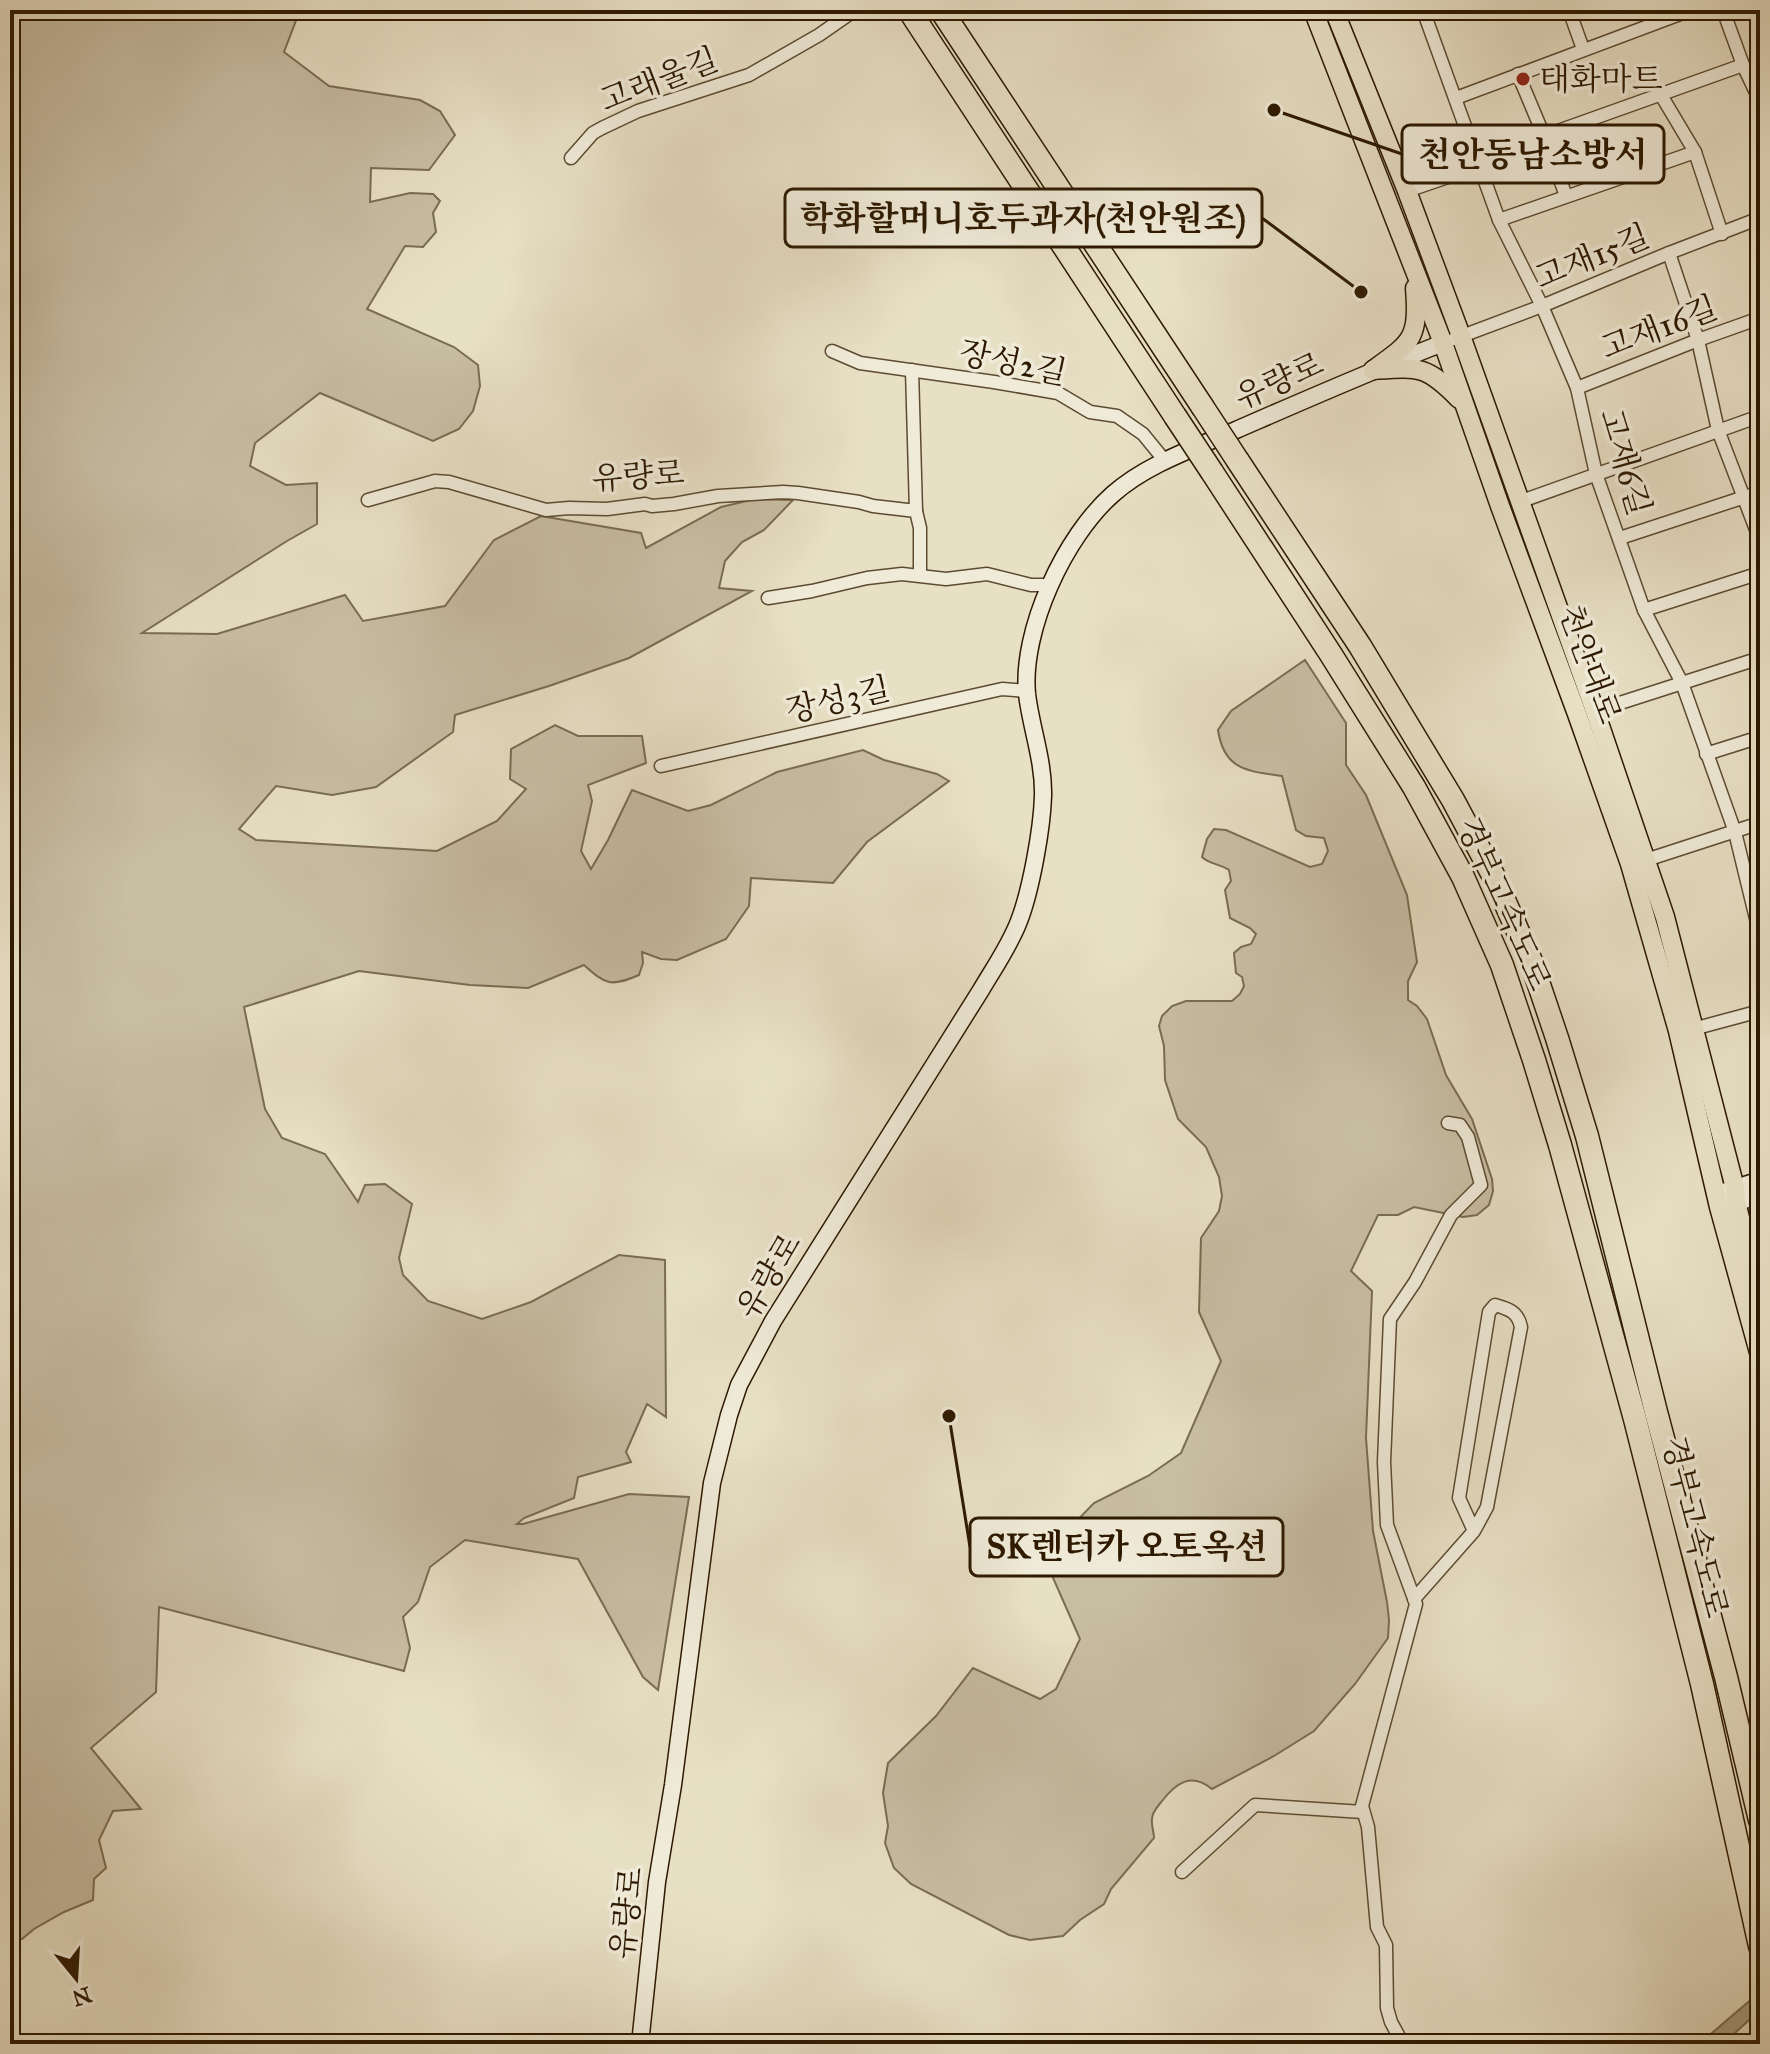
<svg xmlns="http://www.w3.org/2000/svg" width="1770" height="2054" viewBox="0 0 1770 2054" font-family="'IM FELL Great Primer','Noto Serif KR',serif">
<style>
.green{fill:#c8bea4;stroke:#7a6c52;stroke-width:2}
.water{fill:#a89c82;stroke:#77684e;stroke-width:2}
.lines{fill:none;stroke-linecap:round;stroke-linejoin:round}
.street-casing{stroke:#5c4b31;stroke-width:15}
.secondary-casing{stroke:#2d1900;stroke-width:19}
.primary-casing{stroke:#2d1900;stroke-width:21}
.highway-casing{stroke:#2d1900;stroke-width:25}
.street{stroke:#f0ebd9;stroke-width:12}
.secondary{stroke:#f0ebd9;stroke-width:16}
.primary{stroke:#e8e0c5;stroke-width:18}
.highway{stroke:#e8e0c5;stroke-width:22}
.highway-bridge-casing{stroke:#2d1900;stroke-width:25;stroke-linecap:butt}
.highway-bridge{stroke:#e8e0c5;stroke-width:22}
.poi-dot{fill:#8f2418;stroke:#f0ebd9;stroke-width:3}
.labels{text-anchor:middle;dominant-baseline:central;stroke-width:7;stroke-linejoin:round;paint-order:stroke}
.poi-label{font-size:32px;fill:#2d1900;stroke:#f0ebd9;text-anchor:start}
.street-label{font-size:32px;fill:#2d1900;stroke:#f0ebd9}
.leader{fill:none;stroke:#2d1900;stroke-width:3}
.callout-dot{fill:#2d1900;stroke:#f0ebd9;stroke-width:3}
.callout{fill:#f0ebd9;stroke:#2d1900;stroke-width:3}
.callout-label{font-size:34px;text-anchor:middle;font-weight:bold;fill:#2d1900}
</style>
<rect width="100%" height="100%" fill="#e8e0c5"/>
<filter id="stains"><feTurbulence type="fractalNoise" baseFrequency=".0025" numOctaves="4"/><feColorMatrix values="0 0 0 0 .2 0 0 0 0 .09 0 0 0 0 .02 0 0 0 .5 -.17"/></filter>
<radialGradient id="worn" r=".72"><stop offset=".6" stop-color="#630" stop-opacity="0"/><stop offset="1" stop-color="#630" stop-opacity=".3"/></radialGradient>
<g class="green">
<path d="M10 10H300L284 52 329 86 420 100 440 111 455 135 429 170 371 168 370 202 410 193 433 194 440 201 433 213 436 232 423 247 405 246 367 309 454 347 478 365 480 386 473 411 459 429 433 441 320 393 255 443 250 466 286 485 317 483V524L287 541 142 633 217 634 345 595 363 621 445 606 494 540 541 516 641 533 646 548 721 507 755 499 793 500 764 530 742 542 725 561 719 588 752 591 629 658 549 686 455 715 453 732 376 787 332 795 276 786 239 829 256 840 437 851 497 821 526 789 510 779 511 749 555 725 578 736H642L646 763 588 785 592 801 581 851 591 869 608 840 632 790 688 811 711 805 777 772 863 750 884 760 937 774 949 781 867 842 833 883 751 878 749 906 726 939 677 960 661 959 642 952 643 963 639 975C611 987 606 985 584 965L528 988 470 985 359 971 244 1007 265 1109 282 1138 325 1154 358 1202 365 1185 385 1184 412 1204 399 1258 403 1275 428 1301 482 1319 531 1302 619 1255 665 1260 666 1417 647 1404 626 1452 631 1462 578 1477 574 1498 524 1518 517 1524H523L629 1494 689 1497 658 1690 643 1677 578 1559 465 1540 430 1567 418 1602 403 1617 410 1648 404 1671 159 1607 156 1692 91 1748 141 1809 113 1811 99 1840 106 1868 94 1879 93 1900 64 1912 34 1929 22 1939 10 1940Z"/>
<path d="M1305 660 1346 723V765L1366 795 1407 895 1417 962 1408 981V1000L1417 1006 1427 1019 1446 1075 1472 1119 1492 1179 1493 1191 1489 1205 1477 1215 1463 1217 1414 1207 1398 1215H1378L1351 1271 1372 1291 1366 1438 1373 1531 1387 1602 1389 1620 1388 1638 1355 1684 1314 1731 1274 1756 1212 1789C1191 1772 1176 1783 1162 1801 1158 1806 1152 1812 1152 1819 1151 1824 1154 1832 1154 1838L1111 1889 1104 1904 1080 1920 1063 1936 1030 1940 1009 1935 911 1884 894 1868 885 1843 888 1826 883 1793 888 1763 936 1716 973 1668 1040 1699 1056 1689 1080 1639 1050 1571 1064 1534 1094 1503 1148 1476 1181 1453 1221 1361 1199 1312 1201 1238 1219 1211 1222 1196 1219 1177 1206 1147 1178 1119 1165 1080 1164 1046 1159 1026 1162 1016 1172 1006 1186 1001H1232L1240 994 1244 986 1242 977 1236 973 1234 953 1241 947 1251 944 1256 934 1250 928 1230 918 1225 890 1231 881 1229 870C1220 864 1209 864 1202 857L1207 839 1214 829 1226 830 1310 867 1322 864 1328 851 1324 838 1306 836 1296 830 1282 776C1247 771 1224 770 1218 730L1231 711Z"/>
</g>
<polygon class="water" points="1760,1992 1760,2010 1723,2044 1699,2044"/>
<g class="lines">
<g class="street-casing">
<g id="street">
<polyline points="1423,10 1499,220 1542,306 1577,388 1596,474 1644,610 1682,683 1735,832 1760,935"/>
<polyline points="1569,10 1583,49"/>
<polyline points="1723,10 1743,65 1760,101"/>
<polyline points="1518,74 1544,136 1566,196"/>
<polyline points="1661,95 1695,152 1722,234"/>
<polyline points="1456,98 1691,10"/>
<polyline points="1544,136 1743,65"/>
<polyline points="571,158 593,133 602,128 638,111 749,75 819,35 855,10"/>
<polyline points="1407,191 1480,166"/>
<polyline points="1499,220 1695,152"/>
<polyline points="1669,253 1698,340 1718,430 1760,540"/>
<polyline points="1454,339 1542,306 1669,253 1760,218"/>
<polyline points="832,351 860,363 994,382 1058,393 1090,412 1117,416 1143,434 1165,461"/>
<polyline points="912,370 916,511"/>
<polyline points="1577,388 1698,340 1760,318"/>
<polyline points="368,500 435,481 449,482 546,510 569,508 607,509 645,504 652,506 674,504 718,496 783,492 798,493 859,502 873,506 916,511 920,528 920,575"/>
<polyline points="1519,502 1760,416"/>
<polyline points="1620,538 1760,492"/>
<polyline points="768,598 812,591 867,578 902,574 946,579 987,574 1031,585 1050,585"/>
<polyline points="1644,610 1760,573"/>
<polyline points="1595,711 1760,658"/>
<polyline points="1706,754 1760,737"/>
<polyline points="661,766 1002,689 1027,691"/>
<polyline points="1646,860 1760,823"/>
<polyline points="1693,1029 1760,1011"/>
<path d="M1414 1599 1474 1531 1487 1507 1521 1327C1518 1312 1509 1309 1495 1305L1489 1312 1459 1498 1474 1531"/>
<polyline points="1182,1872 1255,1805 1363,1812"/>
<polyline points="1403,2044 1391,2022 1387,2008 1386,1945 1377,1927 1368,1827 1362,1806 1416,1604 1387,1525 1384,1462 1390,1319 1415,1282 1451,1215 1481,1185 1468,1137 1460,1125 1448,1123"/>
</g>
</g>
<g class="secondary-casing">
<g id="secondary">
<polyline points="1717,1194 1760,1180"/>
<polyline points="1725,1206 1760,1195"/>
<path d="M640 2044 657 1882 673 1785 712 1483 729 1415 739 1385 773 1321 981 990C994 968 1010 945 1019 921 1031 890 1042 829 1043 796 1044 761 1031 728 1027 694 1021 630 1065 536 1113 494 1147 464 1195 448 1236 430 1305 400 1373 370 1443 343"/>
<polyline points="1757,2044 1760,2041"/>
</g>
</g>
<g class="primary-casing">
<g id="primary">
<polyline points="1313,10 1443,343 1500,506 1577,714 1630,864 1678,1031 1719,1207 1760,1356"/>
<polyline points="1334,10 1407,191 1461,336 1595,711 1665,917 1735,1188 1736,1202 1760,1298"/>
<path d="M1373 370C1412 342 1419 339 1415 288"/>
<path d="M1373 370C1419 367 1426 365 1459 399"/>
</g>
</g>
<g class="highway-casing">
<g id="highway">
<polyline points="909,10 1175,416"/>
<polyline points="941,10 1202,406"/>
<polyline points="1238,461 1360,646 1453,800 1493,875 1531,961 1557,1038 1587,1136 1656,1412 1726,1677 1760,1820"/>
<polyline points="1212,472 1330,653 1414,787 1463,877 1502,965 1534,1060 1560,1145 1635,1419 1702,1684 1760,1946"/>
</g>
</g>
<use href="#street" class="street"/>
<use href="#secondary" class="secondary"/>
<use href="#primary" class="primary"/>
<use href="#highway" class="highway"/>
<g class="highway-bridge-casing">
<g id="highway-bridge">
<polyline points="1202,406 1238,461"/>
<polyline points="1175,416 1212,472"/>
</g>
</g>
<use href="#highway-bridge" class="highway-bridge"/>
</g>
<circle class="poi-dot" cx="1523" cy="79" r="8"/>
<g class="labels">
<g class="poi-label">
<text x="1539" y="79">태화마트</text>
</g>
<g class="street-label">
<text transform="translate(659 80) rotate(-21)">고래울길</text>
<text transform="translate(1592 257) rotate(-22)">고재15길</text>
<text transform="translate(1659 328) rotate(-21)">고재16길</text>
<text transform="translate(1013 363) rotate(12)">장성2길</text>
<text transform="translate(1279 381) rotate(-24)">유량로</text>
<text transform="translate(1625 462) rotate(74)">고재6길</text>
<text transform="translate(638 476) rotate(-4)">유량로</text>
<text transform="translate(1590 664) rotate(70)">천안대로</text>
<text transform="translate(838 700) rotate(-13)">장성3길</text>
<text transform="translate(1504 904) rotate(66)">경부고속도로</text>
<text transform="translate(769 1276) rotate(-59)">유량로</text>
<text transform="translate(1695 1527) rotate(76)">경부고속도로</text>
<text transform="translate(627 1913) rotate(-84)">유량로</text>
</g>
</g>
<path class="leader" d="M1274 110L1402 154M1361 292L1262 218M949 1416L970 1547"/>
<g class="callout-dot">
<circle cx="1274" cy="110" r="8"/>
<circle cx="1361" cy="292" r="8"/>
<circle cx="949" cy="1416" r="8"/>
</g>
<g class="callout">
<rect x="1402" y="125" width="262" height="58" rx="8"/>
<rect x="785" y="189" width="477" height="58" rx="8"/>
<rect x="970" y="1518" width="313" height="58" rx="8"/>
</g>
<g class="callout-label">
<text x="1533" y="166">천안동남소방서</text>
<text x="1023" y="230">학화할머니호두과자(천안원조)</text>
<text x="1127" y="1558">SK렌터카 오토옥션</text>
</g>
<rect width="1770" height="2054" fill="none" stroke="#e8e0c5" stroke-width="40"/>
<rect x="12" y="12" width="1746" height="2030" fill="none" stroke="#2d1900" stroke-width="4"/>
<rect x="20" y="20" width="1730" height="2014" fill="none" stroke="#2d1900" stroke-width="2"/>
<g transform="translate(76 1978) rotate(162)" stroke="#f0ebd9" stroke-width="6" paint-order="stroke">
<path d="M0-6L14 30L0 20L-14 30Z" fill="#2d1900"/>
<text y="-12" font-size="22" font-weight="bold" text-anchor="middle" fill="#2d1900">N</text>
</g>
<rect width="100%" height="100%" filter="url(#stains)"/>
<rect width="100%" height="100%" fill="url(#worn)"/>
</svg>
